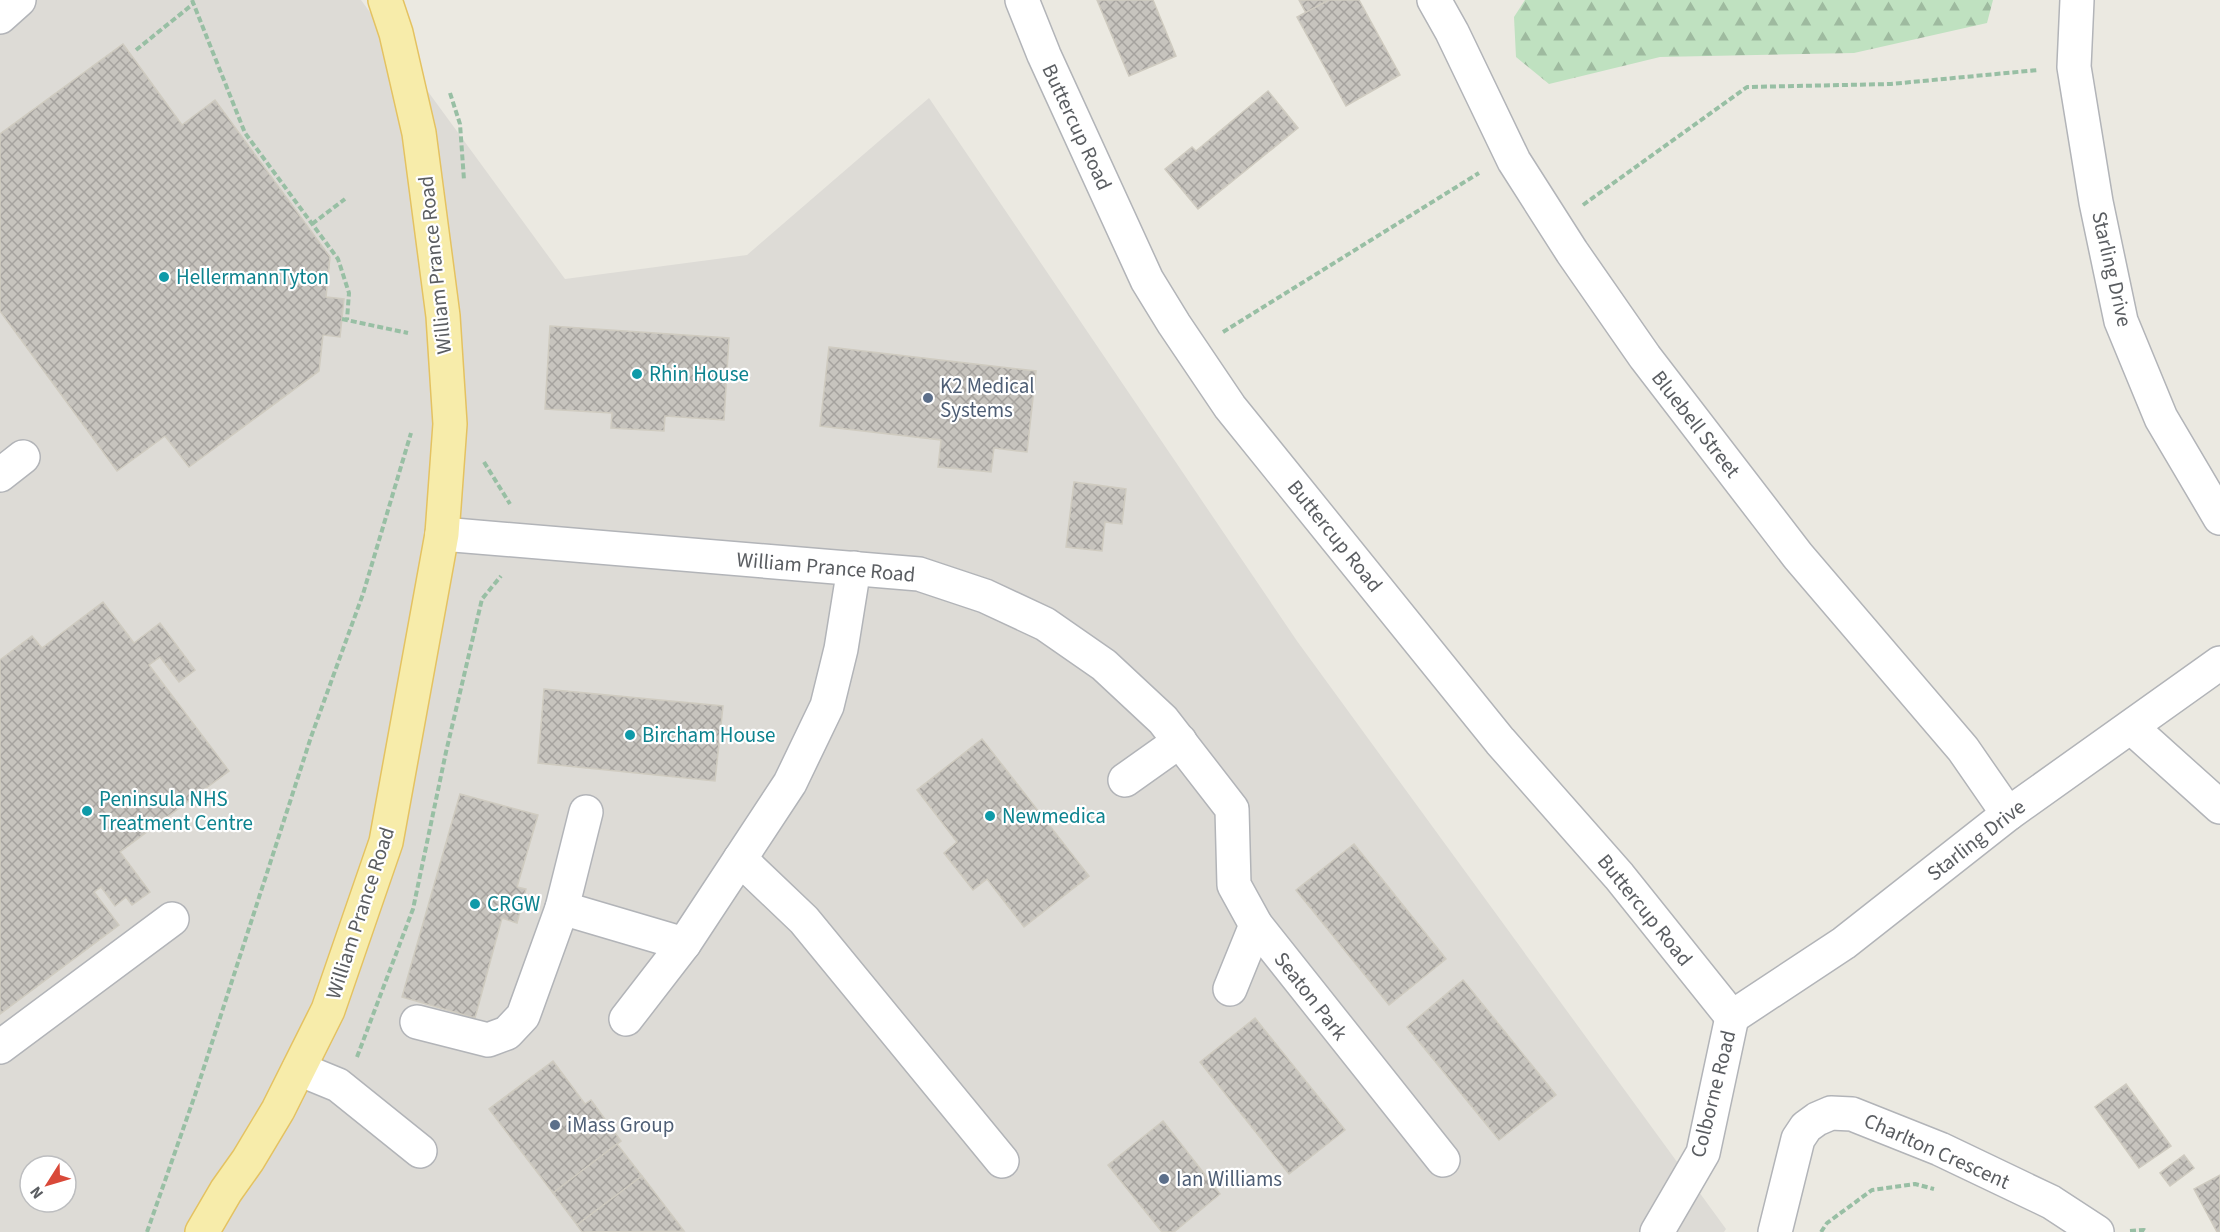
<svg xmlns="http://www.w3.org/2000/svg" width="2220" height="1232" viewBox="0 0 2220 1232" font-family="'Source Sans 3',sans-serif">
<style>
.industrial{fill:#dddbd6;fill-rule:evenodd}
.forest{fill:url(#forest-firs)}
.building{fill:url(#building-cross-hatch);stroke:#cfcbc0;stroke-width:1.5}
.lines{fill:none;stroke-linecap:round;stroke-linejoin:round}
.minor-casing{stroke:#b2b4b8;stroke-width:36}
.major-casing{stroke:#e4c261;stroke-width:36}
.path{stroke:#98bfa4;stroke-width:4;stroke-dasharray:6 3;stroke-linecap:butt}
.minor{stroke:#fff;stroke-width:33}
.major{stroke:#f7ecaa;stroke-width:33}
.culture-dot{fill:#0f9aa8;stroke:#fff;stroke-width:2}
.service-dot{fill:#5c6f8a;stroke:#fff;stroke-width:2}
.labels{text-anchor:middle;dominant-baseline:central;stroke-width:4.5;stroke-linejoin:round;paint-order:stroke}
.street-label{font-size:21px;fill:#5a5d61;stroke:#fff}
.culture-label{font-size:21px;fill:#0d838f;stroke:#fff;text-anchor:start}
.service-label{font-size:21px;fill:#4e5e75;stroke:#fff;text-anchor:start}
</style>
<defs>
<pattern id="forest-firs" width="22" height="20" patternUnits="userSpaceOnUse" patternTransform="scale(1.5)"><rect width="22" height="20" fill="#bfe1c0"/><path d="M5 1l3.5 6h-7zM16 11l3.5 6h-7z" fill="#9eba9f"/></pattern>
<pattern id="building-cross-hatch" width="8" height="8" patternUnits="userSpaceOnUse" patternTransform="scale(1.5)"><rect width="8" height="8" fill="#c7c4be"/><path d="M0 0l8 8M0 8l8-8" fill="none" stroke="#a5a29e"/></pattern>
</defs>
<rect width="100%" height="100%" fill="#ebe9e1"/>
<path class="industrial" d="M0 0H361L565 279 747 255 929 98 1297 641 1726 1229 1724 1232H0ZM30 1166H66V1202H30Z"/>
<polygon class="forest" points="1525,0 1993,0 1987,23 1854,53 1660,57 1549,84 1516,57 1514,17"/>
<g class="building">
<polygon points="1097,0 1153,0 1176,56 1129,76"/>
<polygon points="1299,0 1329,0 1306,13"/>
<polygon points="1329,0 1359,0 1400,75 1346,106 1297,17"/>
<polygon points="123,44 182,125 215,100 330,257 326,297 344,299 340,337 323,335 319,371 189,467 165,436 117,471 0,311 0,134"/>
<polygon points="1268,91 1298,128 1198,209 1165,169 1192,147 1196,151"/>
<polygon points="550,326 729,338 724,420 665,416 664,431 611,428 612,413 545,409"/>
<polygon points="829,347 1036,371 1027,452 994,448 991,472 938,467 941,440 820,426"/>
<polygon points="1074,482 1126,489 1122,524 1105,522 1102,551 1066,547"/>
<polygon points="103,602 134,643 160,623 195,670 179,682 160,657 149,665 229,771 120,852 150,892 132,905 126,897 115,906 101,887 94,892 119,925 0,1014 0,660 32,636 42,648"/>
<polygon points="544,689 723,706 715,781 538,763"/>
<polygon points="982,739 1089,876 1024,927 987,879 973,890 944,853 957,842 917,790"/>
<polygon points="460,794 538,815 517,887 526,889 517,923 502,918 475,1018 402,997"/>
<polygon points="1354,844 1446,959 1389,1005 1296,890"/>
<polygon points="1463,980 1556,1095 1499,1140 1407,1027"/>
<polygon points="1255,1018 1345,1130 1289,1174 1200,1062"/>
<polygon points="553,1061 585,1104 591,1100 621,1141 553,1193 489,1109"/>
<polygon points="2126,1084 2171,1146 2139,1168 2095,1107"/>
<polygon points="1163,1121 1220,1194 1174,1232 1162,1232 1108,1165"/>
<polygon points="617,1144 642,1176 577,1225 553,1193"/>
<polygon points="2184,1155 2194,1168 2170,1186 2160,1173"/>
<polygon points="2220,1175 2220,1232 2217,1232 2194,1189"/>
<polygon points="642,1176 684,1231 582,1232 577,1225"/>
</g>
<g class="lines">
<g class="minor-casing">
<g id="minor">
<polyline points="1022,0 1044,55 1147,280 1174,324 1230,407 1500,741 1619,876 1732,1017"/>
<polyline points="1434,0 1452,32 1514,161 1572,252 1645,357 1798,556 1963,749 2008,814"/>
<polyline points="2077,0 2074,67 2096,202 2121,321 2161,418 2220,518"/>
<polyline points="0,17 19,0"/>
<polyline points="0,475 23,457"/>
<polyline points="442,534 919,574 985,596 1045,624 1104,665 1163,720 1232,809 1234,885 1256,925 1443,1160"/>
<polyline points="2131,727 2220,807"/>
<polyline points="1125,780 1180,741"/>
<polyline points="740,859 804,920 1002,1161"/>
<polyline points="562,908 586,812"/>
<polyline points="1230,989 1256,925"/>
<polyline points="1732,1017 1844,943 2008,814 2220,663"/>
<polyline points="626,1019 684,944 790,783 827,706 841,649 854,568"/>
<polyline points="417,1022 488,1040 507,1033 523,1016 562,908 684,944"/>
<polyline points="0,1047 172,919"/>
<polyline points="299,1069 338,1085 420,1151"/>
<polyline points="1657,1232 1703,1153 1732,1017"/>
<polyline points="1775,1232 1798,1139 1806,1127 1817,1119 1831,1113 1852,1114 1940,1149 2051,1202 2097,1232"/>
</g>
</g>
<g class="major-casing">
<polyline id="major" points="202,1232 226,1191 248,1160 278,1110 328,1010 386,842 442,534 450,424 443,316 419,133 396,33 385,0"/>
</g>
<g class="path">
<polyline points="192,0 245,133 338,259 349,293 347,320"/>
<polyline points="136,50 193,4"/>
<polyline points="450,93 460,124 464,180"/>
<polyline points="1583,205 1747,87 1891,84 2038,70"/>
<polyline points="312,224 345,199"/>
<polyline points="342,319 408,333"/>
<polyline points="1223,332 1479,173"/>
<polyline points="484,462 510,504"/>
<polyline points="357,1057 413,909 446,752 482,599 501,576"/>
<polyline points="2130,1231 2144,1230 2147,1232"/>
<polyline points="147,1232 195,1095 311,737 363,594 411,433"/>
<polyline points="1821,1232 1827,1223 1872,1190 1915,1184 1934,1189"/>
</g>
<use href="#minor" class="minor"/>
<use href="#major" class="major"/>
</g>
<g class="culture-dot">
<circle cx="164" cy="277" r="6"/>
<circle cx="637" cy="374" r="6"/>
<circle cx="630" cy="735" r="6"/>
<circle cx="87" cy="811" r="6"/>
<circle cx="990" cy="816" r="6"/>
<circle cx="475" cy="904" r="6"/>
</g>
<g class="service-dot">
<circle cx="928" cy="398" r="6"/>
<circle cx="555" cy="1125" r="6"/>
<circle cx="1164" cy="1179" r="6"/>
</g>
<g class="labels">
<g class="street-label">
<text transform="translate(1077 127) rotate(65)">Buttercup Road</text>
<text transform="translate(435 265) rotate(-96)">William Prance Road</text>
<text transform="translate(2112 269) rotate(77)">Starling Drive</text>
<text transform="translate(1696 424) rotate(52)">Bluebell Street</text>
<text transform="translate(1335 536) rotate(51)">Buttercup Road</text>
<text transform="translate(826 567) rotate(5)">William Prance Road</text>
<text transform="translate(1976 840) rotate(-38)">Starling Drive</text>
<text transform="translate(1645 910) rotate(51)">Buttercup Road</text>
<text transform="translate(360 913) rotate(-72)">William Prance Road</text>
<text transform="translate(1311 996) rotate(52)">Seaton Park</text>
<text transform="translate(1713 1094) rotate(-76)">Colborne Road</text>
<text transform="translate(1937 1151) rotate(24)">Charlton Crescent</text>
</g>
<g class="culture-label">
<text x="176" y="277">HellermannTyton</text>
<text x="649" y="374">Rhin House</text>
<text x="642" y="735">Bircham House</text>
<text x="99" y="799">Peninsula NHS<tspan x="99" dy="24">Treatment Centre</tspan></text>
<text x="1002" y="816">Newmedica</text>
<text x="487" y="904">CRGW</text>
</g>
<g class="service-label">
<text x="940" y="386">K2 Medical<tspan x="940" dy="24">Systems</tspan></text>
<text x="567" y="1125">iMass Group</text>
<text x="1176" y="1179">Ian Williams</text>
</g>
</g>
<g transform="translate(48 1184) rotate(233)"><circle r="28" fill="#ffffff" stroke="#bdbec0" stroke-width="1.5"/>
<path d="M0-4.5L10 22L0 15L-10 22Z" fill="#d94939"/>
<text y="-9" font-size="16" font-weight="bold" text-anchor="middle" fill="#5a5d61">N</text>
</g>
</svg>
